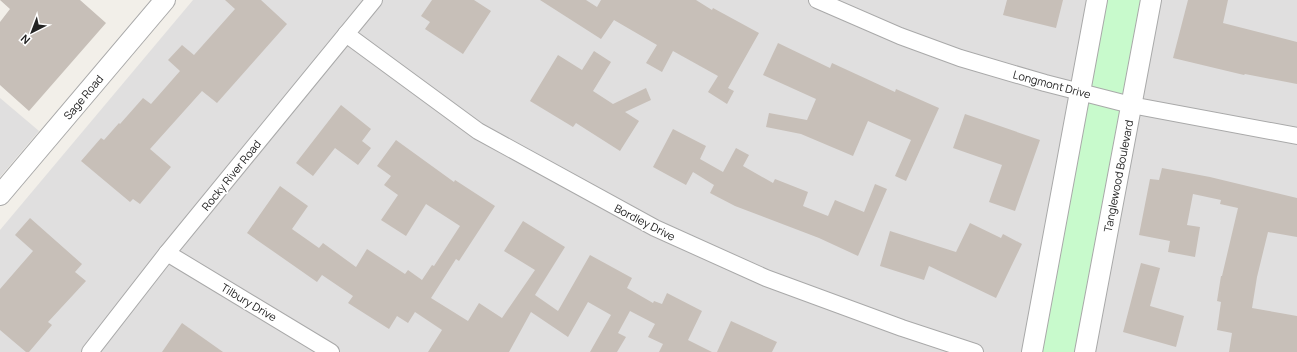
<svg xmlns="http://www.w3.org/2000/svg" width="1297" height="352" viewBox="0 0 1297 352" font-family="Manrope,sans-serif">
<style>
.residential{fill:#e0dfdf}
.park{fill:#c8facc}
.building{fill:#c7bfb8}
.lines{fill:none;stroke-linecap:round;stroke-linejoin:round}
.minor-casing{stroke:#a9a9a9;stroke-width:18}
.tertiary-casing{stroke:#a9a9a9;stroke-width:22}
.minor{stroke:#fff;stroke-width:16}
.tertiary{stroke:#fff;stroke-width:20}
.labels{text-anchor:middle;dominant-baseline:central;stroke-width:3.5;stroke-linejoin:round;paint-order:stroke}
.street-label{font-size:11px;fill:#222;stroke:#fff}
</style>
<rect width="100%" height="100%" fill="#f2efe9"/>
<g class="residential">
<polygon points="193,0 1297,0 1297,352 0,352 0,230"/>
<polygon points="0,98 39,131 0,177"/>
</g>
<polygon class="park" points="1102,0 1146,0 1079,352 1037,352"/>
<g class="building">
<polygon points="0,0 80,0 106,23 29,111 0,85 0,22 10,9"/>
<polygon points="225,0 261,0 287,24 217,103 202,91 150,149 171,167 140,204 133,199 130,202 81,161 101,138 104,140 119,123 120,124 143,98 151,104 180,71 168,60 182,45 194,55 235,9"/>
<polygon points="432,0 474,0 491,11 463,54 425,29 430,22 421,16"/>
<polygon points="540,0 586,0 597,7 601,0 696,0 712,10 713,8 759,33 728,88 734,91 727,104 708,92 718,76 673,51 662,72 646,63 657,45 614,20 601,39"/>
<polygon points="1007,0 1063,0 1056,28 1003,15"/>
<polygon points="1188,0 1228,0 1223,23 1297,42 1297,84 1245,74 1244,75 1173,58"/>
<polygon points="778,43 830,68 832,63 895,92 896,89 939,108 906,181 895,176 911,140 868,121 853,156 801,134 766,127 769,113 807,120 816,99 763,75"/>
<polygon points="594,51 611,62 593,91 613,104 646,88 651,100 625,112 639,121 620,151 576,123 573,127 530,101 558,55 582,70"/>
<polygon points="341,105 371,129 362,141 371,148 358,165 335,148 313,176 296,163"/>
<polygon points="965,114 1040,140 1015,211 989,202 1002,165 953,148"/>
<polygon points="673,129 706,146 700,159 723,172 736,148 749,155 743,166 773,183 775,179 808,192 803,206 828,216 835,200 864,212 875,184 887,189 858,256 819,238 735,206 710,193 714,185 693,172 686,185 653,167"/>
<polygon points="396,140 454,182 455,180 495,206 459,261 456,259 431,298 468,321 479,303 502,318 535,270 504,251 523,221 565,247 535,295 558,311 590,255 632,278 627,288 653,303 654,301 662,304 667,293 702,311 688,340 712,352 659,352 663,344 648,337 655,324 630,311 618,333 626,337 617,352 590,352 611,315 588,302 568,337 531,312 509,352 428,352 442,330 415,312 408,323 397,316 389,329 348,303 353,296 322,275 317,282 247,233 280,186 308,206 292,229 319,248 323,243 356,267 367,249 405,274 408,270 422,280 432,265 434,266 460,226 426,204 406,236 381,220 398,195 384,185 391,176 377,166"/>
<polygon points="1162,168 1210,177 1297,198 1297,237 1268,232 1257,277 1252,308 1297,316 1297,352 1229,352 1232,333 1217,330 1221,302 1217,301 1221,276 1222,276 1238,208 1220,204 1221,200 1193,194 1187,225 1200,227 1195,257 1168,252 1170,241 1139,235 1150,179 1159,180"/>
<polygon points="30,218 82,264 75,272 86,281 48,322 52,325 29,352 26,352 0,330 0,289 33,251 15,235"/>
<polygon points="970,223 1001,238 1003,234 1022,244 996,298 929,266 924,280 880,266 890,231 956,252"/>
<polygon points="1141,263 1160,268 1150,306 1184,316 1176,347 1123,332"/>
<polygon points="731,321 777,342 772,352 717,352"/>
<polygon points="182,323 223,352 162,352"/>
</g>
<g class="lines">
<g class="minor-casing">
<g id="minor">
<polyline points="817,0 900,36 960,58 1045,83 1131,105 1297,136"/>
<polyline points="346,34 478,131 655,228 766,278 902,328 975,352"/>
<polyline points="167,253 331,352"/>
<polyline points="90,352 167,253 374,0"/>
</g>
</g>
<g class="tertiary-casing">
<g id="tertiary">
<polyline points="0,195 165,0"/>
<polyline points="1032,352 1097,0"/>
<polyline points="1085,352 1151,0"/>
</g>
</g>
<use href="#minor" class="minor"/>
<use href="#tertiary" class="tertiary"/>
</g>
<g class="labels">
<g class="street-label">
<text transform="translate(1052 84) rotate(15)">Longmont Drive</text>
<text transform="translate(83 97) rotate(-50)">Sage Road</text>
<text transform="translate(231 175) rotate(-51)">Rocky River Road</text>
<text transform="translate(1118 176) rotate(-79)">Tanglewood Boulevard</text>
<text transform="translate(645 222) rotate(27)">Bordley Drive</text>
<text transform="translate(249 302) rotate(31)">Tilbury Drive</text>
</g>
</g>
<g transform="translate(32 32) rotate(222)" stroke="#ffffff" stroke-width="3" paint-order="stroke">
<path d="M0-3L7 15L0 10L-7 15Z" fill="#222222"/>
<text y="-6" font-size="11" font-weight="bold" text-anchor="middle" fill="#222222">N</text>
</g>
</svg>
